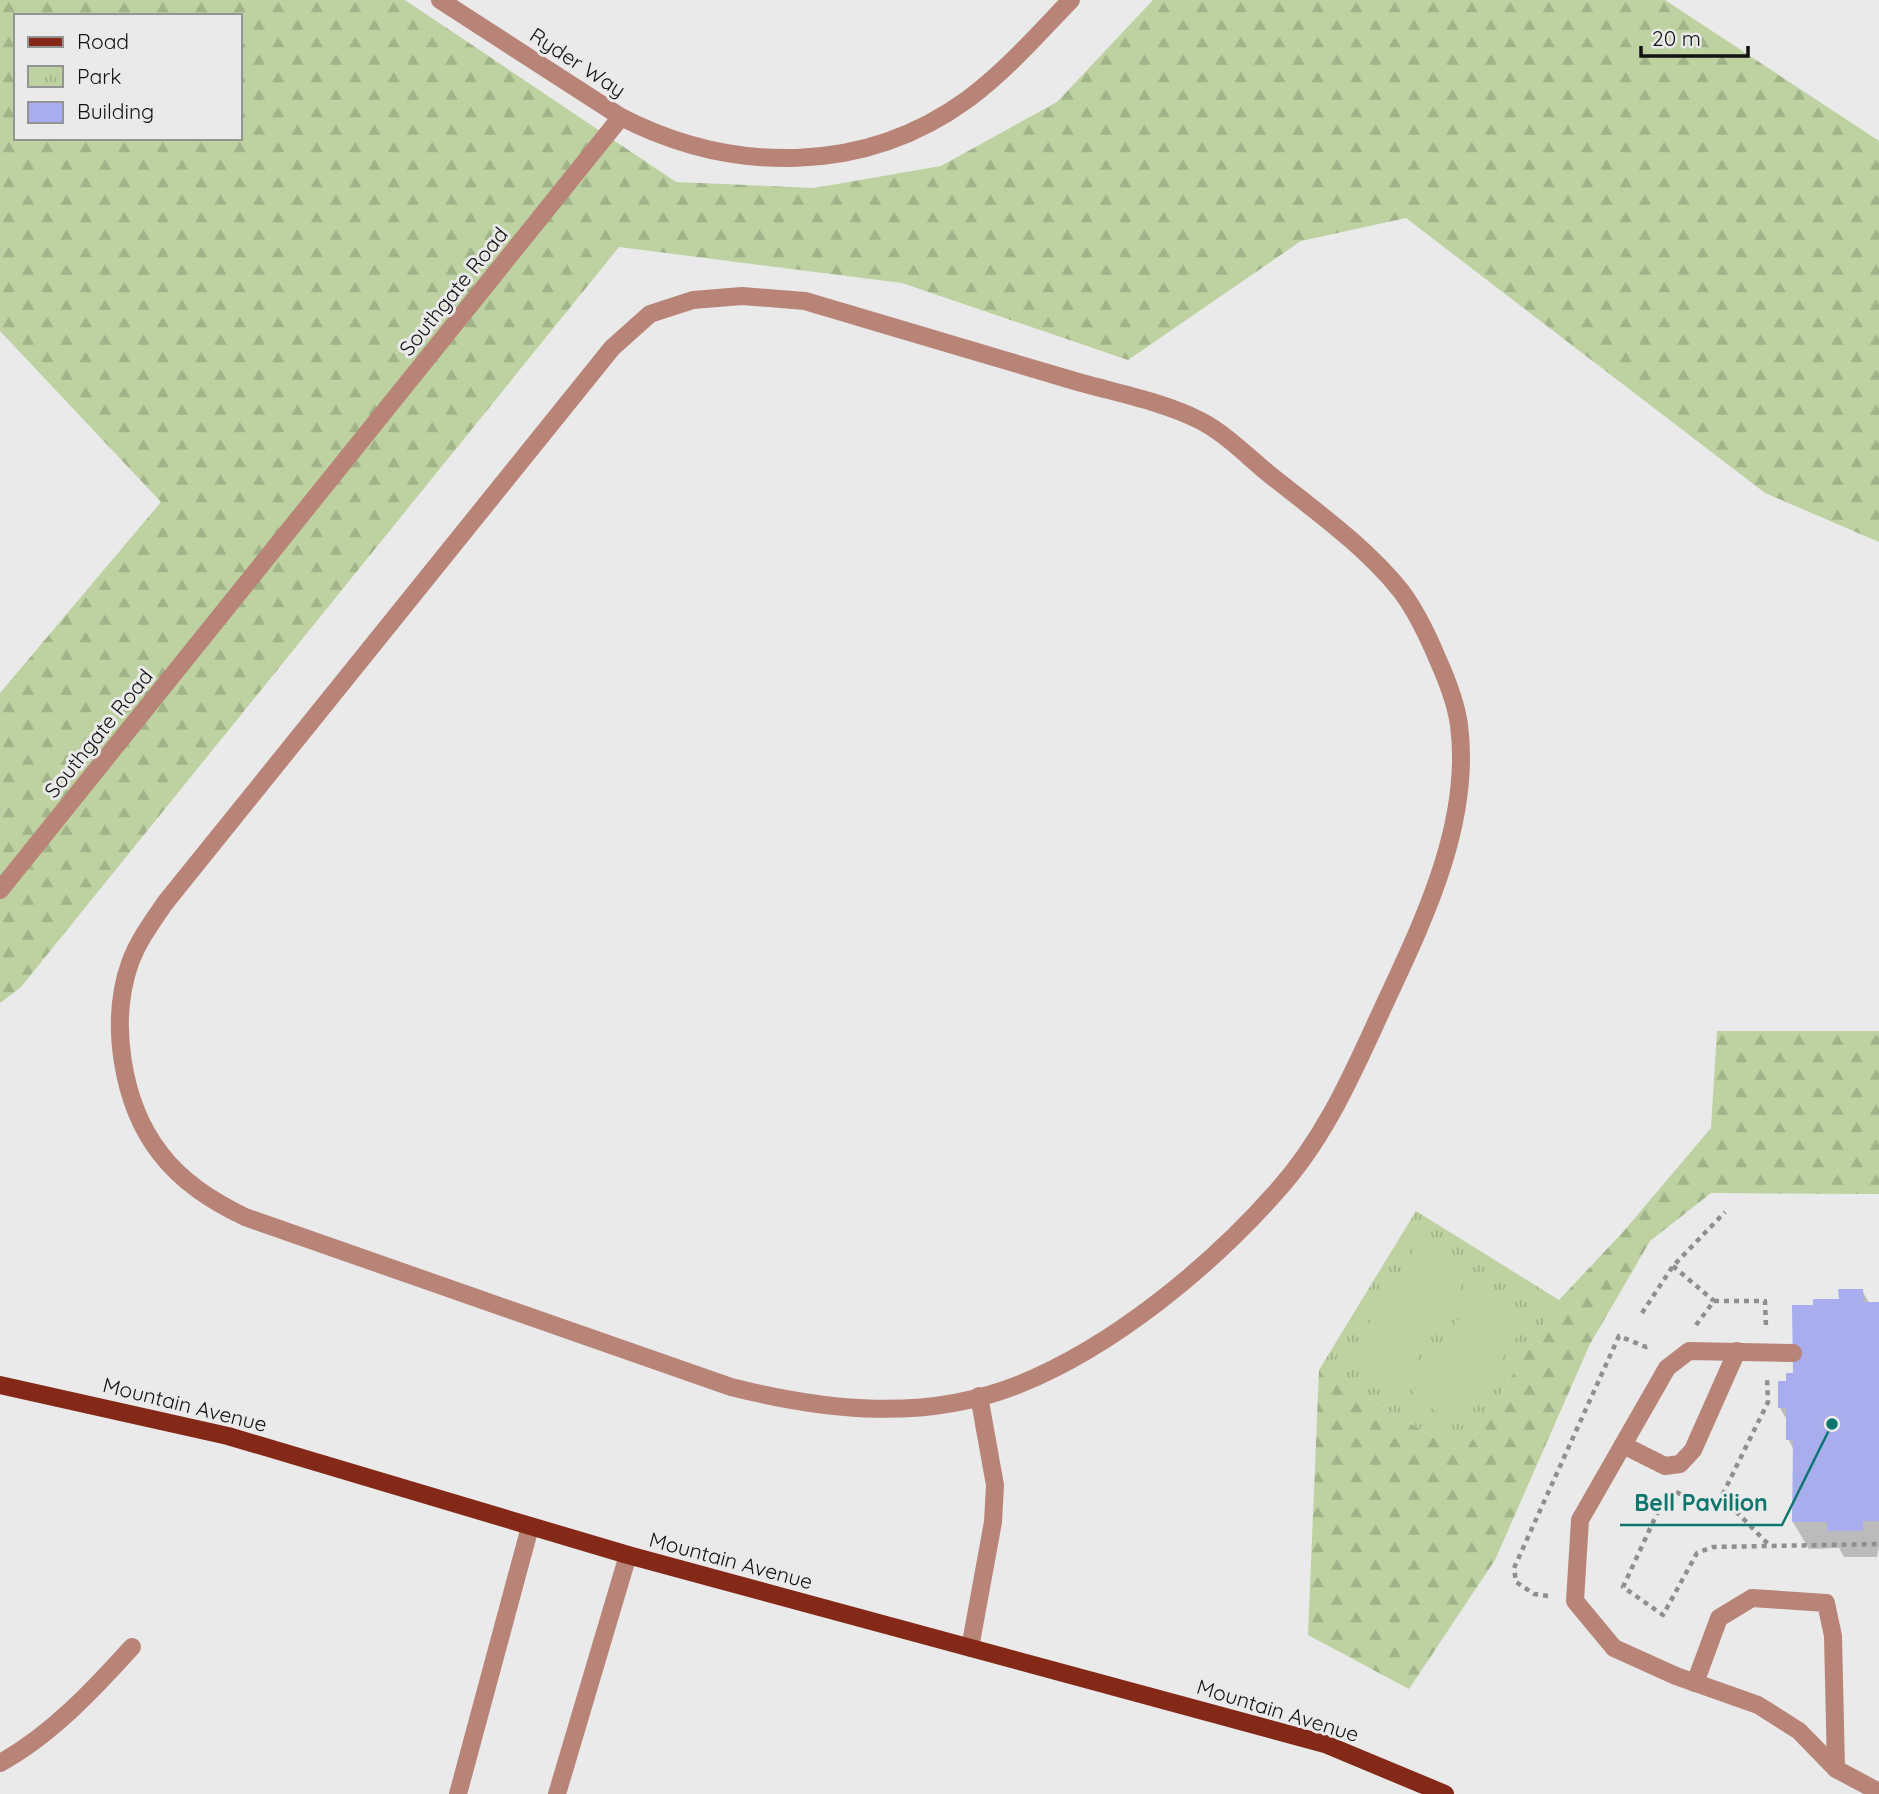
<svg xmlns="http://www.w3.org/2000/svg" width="1879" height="1794" viewBox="0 0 1879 1794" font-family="Quicksand,sans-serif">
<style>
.forest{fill:url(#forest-firs);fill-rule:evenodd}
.park{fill:url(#park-tufts)}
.garden{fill:#bdd2a0}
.shadow{fill:#0003}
.building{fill:#a8aded}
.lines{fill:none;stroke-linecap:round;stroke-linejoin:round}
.path{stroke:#8f8f90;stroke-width:4.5;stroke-dasharray:5 5;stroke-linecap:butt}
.minor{stroke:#b98478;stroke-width:18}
.major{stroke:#842918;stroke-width:18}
.labels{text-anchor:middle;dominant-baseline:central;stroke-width:6;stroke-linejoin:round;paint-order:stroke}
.street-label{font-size:21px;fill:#121212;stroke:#eaeaeb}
.leader{fill:none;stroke:#0f766e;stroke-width:2.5}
.callout-dot{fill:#0f766e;stroke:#eaeaeb;stroke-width:2.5}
.callout-label{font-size:23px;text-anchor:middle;font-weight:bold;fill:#0f766e;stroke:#eaeaeb;stroke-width:6;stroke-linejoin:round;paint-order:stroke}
</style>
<defs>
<pattern id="forest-firs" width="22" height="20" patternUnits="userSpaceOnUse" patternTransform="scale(1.75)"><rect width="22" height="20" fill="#bdd2a0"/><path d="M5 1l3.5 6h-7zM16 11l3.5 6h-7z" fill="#a1b389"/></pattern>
<pattern id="park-tufts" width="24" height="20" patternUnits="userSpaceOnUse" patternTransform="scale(1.75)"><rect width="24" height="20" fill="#bdd2a0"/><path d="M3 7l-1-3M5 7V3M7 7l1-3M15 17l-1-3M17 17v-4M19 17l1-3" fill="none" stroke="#a1b389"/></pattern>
</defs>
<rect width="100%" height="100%" fill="#eaeaeb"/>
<g class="forest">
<path d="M0 0H405L676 182 814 188 941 166 1057 102 1153 0H1665L1879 141V542L1765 493 1406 218 1301 241 1128 360 902 283 619 247 21 987 0 1003V693L161 502 0 331ZM16 16H240V138H16Z"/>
<polygon points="1717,1031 1879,1031 1879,1194 1711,1193 1650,1241 1590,1344 1495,1560 1409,1689 1308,1635 1319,1370 1463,1454 1559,1300 1623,1232 1711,1128"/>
</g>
<polygon class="park" points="1416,1211 1559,1300 1463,1454 1319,1370"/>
<g class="garden">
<polygon points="1416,1247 1466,1278 1400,1386 1349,1357"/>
<polygon points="1478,1287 1528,1317 1462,1426 1411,1396"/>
</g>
<polygon class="shadow" points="1862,1291 1870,1304 1879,1304 1879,1547 1877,1557 1844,1557 1839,1548 1809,1549 1793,1522 1794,1450 1788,1439 1788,1422 1780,1408 1788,1382 1795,1374 1815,1307"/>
<polygon class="building" points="1838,1289 1863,1289 1864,1302 1879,1302 1879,1521 1863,1521 1863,1531 1827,1531 1827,1522 1792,1522 1793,1440 1786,1440 1786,1408 1778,1408 1778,1381 1786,1381 1786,1373 1793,1373 1792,1305 1813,1305 1813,1299 1839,1299"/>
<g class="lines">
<g class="path">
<polyline points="1673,1266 1714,1301"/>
<polyline points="1642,1313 1673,1266 1725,1212"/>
<polyline points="1696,1325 1714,1301 1765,1301 1766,1327"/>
<polyline points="1667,1492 1623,1587 1663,1615 1697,1553 1713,1547 1879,1544"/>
<polyline points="1676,1492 1715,1510 1768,1402 1767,1378"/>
<polyline points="1722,1497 1769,1545"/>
<polyline points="1548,1596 1534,1594 1516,1582 1514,1568 1619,1336 1646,1347 1650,1346"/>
</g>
<g class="minor">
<path d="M440 0 621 117C732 174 864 175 968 99 1006 71 1038 34 1071 0"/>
<path d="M742 296 805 301C893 327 980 353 1068 379 1111 392 1159 400 1199 420 1225 433 1247 456 1269 474 1315 511 1364 545 1401 591 1416 611 1428 636 1438 660 1447 680 1456 703 1459 725 1472 826 1421 925 1380 1014 1351 1077 1324 1139 1277 1191 1211 1266 1114 1346 1020 1384 926 1422 827 1411 731 1387L245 1217C212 1201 182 1182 160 1153 122 1104 109 1022 130 963 138 941 152 922 165 903L612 348 650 314 693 300Z"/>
<polyline points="0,890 621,117"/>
<polyline points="1793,1353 1689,1351 1667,1368 1580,1520 1575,1601 1614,1648 1676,1676 1758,1705 1799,1731 1836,1769 1879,1792"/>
<polyline points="1623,1445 1665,1466 1680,1464 1693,1450 1737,1351"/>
<polyline points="970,1648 993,1522 995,1485 979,1396"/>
<polyline points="1695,1683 1719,1618 1752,1598 1826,1603 1833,1636 1836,1769"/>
<path d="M0 1763C51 1735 93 1690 132 1647"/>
<polyline points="458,1794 530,1527"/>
<polyline points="557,1794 628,1555"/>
</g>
<polyline class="major" points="0,1385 228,1436 628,1555 1325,1744 1445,1794"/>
</g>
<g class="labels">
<g class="street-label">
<text transform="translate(578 62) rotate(33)">Ryder Way</text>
<text transform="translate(453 291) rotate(-51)">Southgate Road</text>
<text transform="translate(98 733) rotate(-51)">Southgate Road</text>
<text transform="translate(185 1404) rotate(14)">Mountain Avenue</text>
<text transform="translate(731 1560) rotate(15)">Mountain Avenue</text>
<text transform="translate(1278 1710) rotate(17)">Mountain Avenue</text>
</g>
</g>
<path class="leader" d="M1832 1424L1782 1525H1620"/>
<circle class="callout-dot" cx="1832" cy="1424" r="7"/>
<g class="callout-label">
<text x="1701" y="1511">Bell Pavilion</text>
</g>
<rect x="14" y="14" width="228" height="126" fill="#eaeaeb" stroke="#949494" stroke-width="2"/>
<rect x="28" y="37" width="35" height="10" fill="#842918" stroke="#949494" stroke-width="2"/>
<text x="77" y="49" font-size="21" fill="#121212">Road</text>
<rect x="28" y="66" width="35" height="21" fill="url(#park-tufts)" stroke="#949494" stroke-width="2"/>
<text x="77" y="84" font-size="21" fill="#121212">Park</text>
<rect x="28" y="102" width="35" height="21" fill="#a8aded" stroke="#949494" stroke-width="2"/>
<text x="77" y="119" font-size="21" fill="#121212">Building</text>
<path d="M1641 46v10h107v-10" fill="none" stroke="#121212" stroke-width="3.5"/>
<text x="1652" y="46" font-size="21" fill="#121212" stroke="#eaeaeb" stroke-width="5" paint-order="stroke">20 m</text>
</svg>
